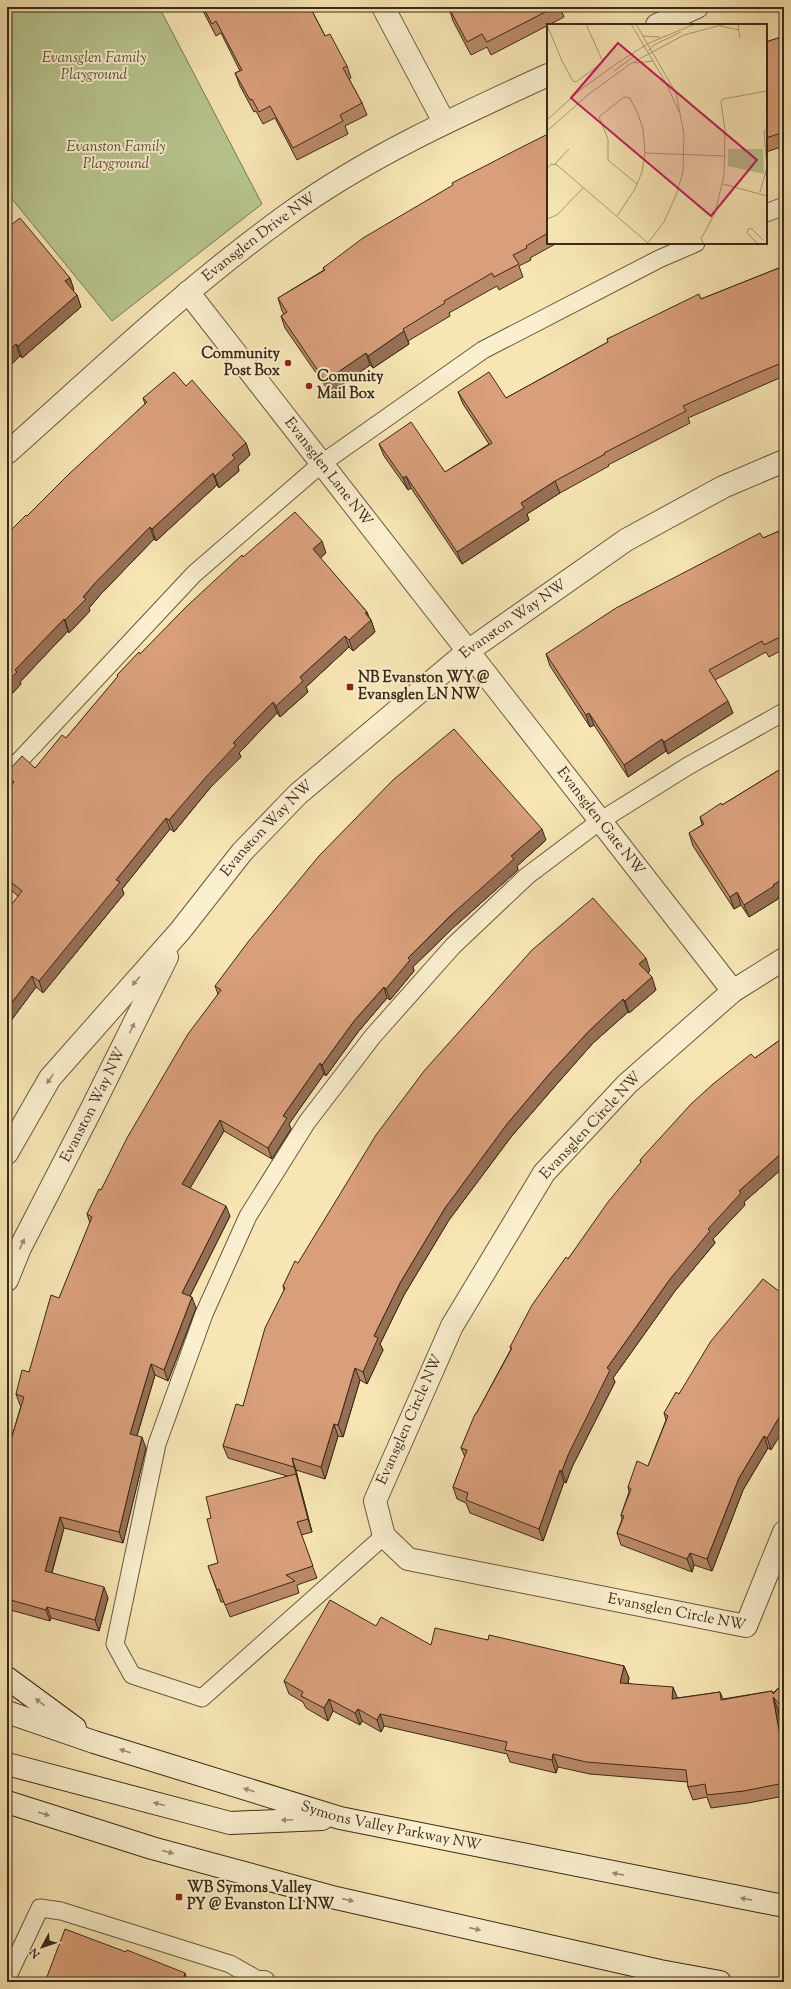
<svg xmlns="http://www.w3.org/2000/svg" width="791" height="1989" viewBox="0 0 791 1989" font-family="'Sorts Mill Goudy',serif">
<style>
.green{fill:#b8c690;stroke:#797854}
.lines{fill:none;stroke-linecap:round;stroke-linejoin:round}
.service-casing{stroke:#69593f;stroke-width:19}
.minor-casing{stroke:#69593f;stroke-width:24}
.tertiary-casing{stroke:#69593f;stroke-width:24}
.secondary-casing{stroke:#3a2a18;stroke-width:24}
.service{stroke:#faefce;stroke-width:17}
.minor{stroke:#faefce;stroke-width:22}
.tertiary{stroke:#faefce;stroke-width:22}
.secondary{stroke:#faefce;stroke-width:22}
.wall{fill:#ba8969;stroke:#3a2a18}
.shaded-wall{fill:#976f55;stroke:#3a2a18}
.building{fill:#d89f7a;stroke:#3a2a18}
.oneway{fill:#9a8c73}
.poi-dot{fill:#8f2418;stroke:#faefce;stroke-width:1.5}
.labels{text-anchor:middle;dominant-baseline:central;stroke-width:4;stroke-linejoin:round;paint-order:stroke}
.park-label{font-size:15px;font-style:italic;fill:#5a5136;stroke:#faefce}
.street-label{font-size:15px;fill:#3a2a18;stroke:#faefce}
.poi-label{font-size:15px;font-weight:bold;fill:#3a2a18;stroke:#faefce;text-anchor:start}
.inset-road{fill:none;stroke:#ab9b76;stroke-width:1}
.view{fill:#c2185b;fill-opacity:0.15;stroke:#c2185b;stroke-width:2}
.inset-edge{fill:none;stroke:#3a2a18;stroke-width:2}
</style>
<rect width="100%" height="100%" fill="#f7e6b4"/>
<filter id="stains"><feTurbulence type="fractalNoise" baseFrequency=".005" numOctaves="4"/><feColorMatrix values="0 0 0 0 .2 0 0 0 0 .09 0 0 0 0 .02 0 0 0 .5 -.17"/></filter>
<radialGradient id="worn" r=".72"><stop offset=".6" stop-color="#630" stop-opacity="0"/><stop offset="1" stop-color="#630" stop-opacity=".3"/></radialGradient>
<polygon class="green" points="7,7 159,7 262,204 112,321 7,193"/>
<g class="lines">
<g class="service-casing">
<g id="service">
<polyline points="766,213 784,206"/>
<polyline points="7,774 194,574 321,464 483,350 659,259 696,243"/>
<polyline points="384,1536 202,1698 132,1675 115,1644 157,1444 204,1314 248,1216 307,1122 373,1036 453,946 527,876 600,821 688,766 784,712"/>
<polyline points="7,1978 40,1908 61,1911 230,1964 260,1981"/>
</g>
</g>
<g class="minor-casing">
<g id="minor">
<polyline points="383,7 444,122"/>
<polyline points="657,25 697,7"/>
<path id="s1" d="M188 292 733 991"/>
<path id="s2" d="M7 453C98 372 187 287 287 215 367 157 458 116 548 75"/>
<path id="s3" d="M784 959 733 991 627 1084 544 1173 452 1326 375 1501 384 1536 408 1559 746 1626 784 1532"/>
<polyline points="259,1982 264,1982"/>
</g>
</g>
<g class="tertiary-casing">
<g id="tertiary">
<path id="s4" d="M7 1153 50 1078 180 931 242 852 298 794 468 651 626 540 723 487 784 461"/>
<path id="s5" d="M7 1280 20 1248 92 1108 167 957"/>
</g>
</g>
<g class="secondary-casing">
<g id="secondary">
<polyline points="7,1678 75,1728"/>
<path id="s6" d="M7 1712 94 1742 340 1818 784 1906"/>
<polyline points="7,1764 230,1823 322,1819"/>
<polyline points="7,1802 152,1848 336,1898 660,1971 720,1982"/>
</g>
</g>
<use href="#service" class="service"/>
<use href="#minor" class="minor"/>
<use href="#tertiary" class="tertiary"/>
<use href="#secondary" class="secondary"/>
</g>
<g class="wall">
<polygon points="201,7 310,7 325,36 347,66 351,78 349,79 362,103 367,115 345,126 348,134 297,160 275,118 263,124 256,111 254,112 240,86 235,73 240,71 221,33 216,36"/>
<polygon points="451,7 560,7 564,17 491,55 487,47 471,55 453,21 449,8"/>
<polygon points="784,36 784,146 766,152 766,42"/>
<polygon points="548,134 548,243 557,243 530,258 531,260 519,266 523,277 499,290 497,286 449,313 450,316 408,341 409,344 373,368 370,365 330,393 285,328 281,316 284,314 282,311 278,298 324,270 323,268"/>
<polygon points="7,228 70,278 74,290 73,291 77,295 81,307 22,358 20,356 7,369"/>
<polygon points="784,266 784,376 688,418 690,423 608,465 609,466 560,493 527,514 529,520 462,564 411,488 408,490 384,456 379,444 445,472 489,444 463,404 458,392 506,398 608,342 607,339 701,299"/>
<polygon points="186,386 246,443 250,455 238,466 239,471 219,488 217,485 156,541 154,539 100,595 89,608 90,611 69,633 68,631 20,682 21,684 7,699 7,534 27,516 145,404 143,398"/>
<polygon points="784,529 784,649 769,657 766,652 715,680 733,713 668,754 666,751 628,777 594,725 590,727 550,666 546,654 763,538"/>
<polygon points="326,553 320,558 367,612 369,617 371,620 375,632 353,651 349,647 306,687 308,692 280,717 277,713 239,753 241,757 210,788 174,832 170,829 122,889 124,894 43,993 36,987 7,1026 18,896 7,887 7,791 11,786 8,784 7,780 7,771 35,768 66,738 118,677 117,675 140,654 243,557"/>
<polygon points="784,767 784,893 778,897 778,899 749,917 741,905 734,909 693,846 689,833 702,825 700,817 722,805"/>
<polygon points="546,840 517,866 518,870 454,927 413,967 414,971 390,1000 387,998 358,1032 326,1076 324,1074 289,1124 291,1129 272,1159 224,1131 190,1188 230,1216 190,1296 196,1308 168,1381 155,1375 137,1436 146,1448 123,1543 64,1528 52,1573 108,1598 99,1631 51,1618 50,1621 7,1609 7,1453 21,1406 20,1405 16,1394 29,1372 90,1223 87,1214 101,1190 218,994 215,986"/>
<polygon points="650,971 648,973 656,990 629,1013 628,1012 593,1043 556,1085 511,1137 449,1220 404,1295 380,1344 383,1350 367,1384 360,1380 343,1437 338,1436 325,1479 296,1470 298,1479 300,1486 312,1532 301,1535 317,1578 297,1585 299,1593 230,1617 224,1602 221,1602 208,1566 218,1563 211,1518 287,1476 228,1458 223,1446 243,1406 284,1290 283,1286 298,1263"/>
<polygon points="784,1037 784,1167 744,1202 745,1205 713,1239 715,1243 675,1291 613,1378 615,1382 572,1467 566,1483 564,1482 543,1541 470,1513 466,1503 457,1499 453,1487 465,1457 461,1448 476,1414 511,1349 510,1347 568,1259 641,1163 640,1160 755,1058"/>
<polygon points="763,1279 771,1450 768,1448 743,1490 712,1571 694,1565 692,1572 621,1545 617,1533 622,1519 621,1515 629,1492 628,1487 648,1466 666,1420 664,1413 679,1394"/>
<polygon points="376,1626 431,1645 488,1640 624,1666 629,1678 628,1683 677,1698 720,1692 723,1699 772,1691 773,1693 784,1683 784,1717 778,1710 784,1745 784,1796 748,1803 711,1808 707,1797 693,1800 688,1787 688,1782 590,1774 558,1767 556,1773 510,1762 507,1754 384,1726 381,1732 362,1721 360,1725 333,1711 328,1721 306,1708 303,1702 289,1694 284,1681"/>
</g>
<g class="shaded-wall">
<polygon points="70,278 74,290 70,294 65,281"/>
<polygon points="77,295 81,307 22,358 18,346"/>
<polygon points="404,331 409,344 373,368 368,356"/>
<polygon points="16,344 20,356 7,369 7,352"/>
<polygon points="366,353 370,365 330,393 325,381"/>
<polygon points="246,443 250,455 238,466 239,471 219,488 215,476 232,455"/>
<polygon points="213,473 217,485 156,541 152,529"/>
<polygon points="406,476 411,488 408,490 403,478"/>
<polygon points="555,481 560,493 527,514 529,520 462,564 457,552 521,503"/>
<polygon points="150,527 154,539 100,595 89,608 90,611 69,633 65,620 95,583"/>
<polygon points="322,541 326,553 317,561 313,549"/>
<polygon points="367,612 370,621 371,620 375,632 353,651 349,640 365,613"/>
<polygon points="64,619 68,631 20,682 21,684 7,699 7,682 15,670"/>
<polygon points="345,636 349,647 306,687 308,692 280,717 276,706 300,677"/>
<polygon points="728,701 733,713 668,754 664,742"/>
<polygon points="273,702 277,713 239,753 241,757 210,788 174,832 169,820 233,743"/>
<polygon points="589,713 594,725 590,727 586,715"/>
<polygon points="662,739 666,751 628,777 624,765"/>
<polygon points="7,742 8,742 12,754 7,759"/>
<polygon points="166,818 170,829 122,889 124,894 43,993 39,981 116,880"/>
<polygon points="542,829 546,840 517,866 518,870 454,927 413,967 414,971 390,1000 386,989 408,958 511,856"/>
<polygon points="784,878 784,893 778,897 778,899 749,917 744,905 773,885"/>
<polygon points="737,892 741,905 734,909 730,897"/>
<polygon points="646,958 650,971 644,976 639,964"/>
<polygon points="32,976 36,987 7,1026 7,1009"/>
<polygon points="652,977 656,990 629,1013 625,1001"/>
<polygon points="384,987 387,998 358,1032 326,1076 322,1065 354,1021"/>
<polygon points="623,999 628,1012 593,1043 556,1085 511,1137 449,1220 404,1295 380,1344 383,1350 367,1384 363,1372 374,1336 400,1283 445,1208 507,1124 551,1072 589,1031"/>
<polygon points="7,1037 9,1043 7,1046"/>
<polygon points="320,1063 324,1074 289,1124 291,1129 272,1159 268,1148 283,1116"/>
<polygon points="220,1120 224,1131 186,1195 182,1184"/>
<polygon points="784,1151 784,1167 744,1202 745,1205 713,1239 715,1243 675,1291 613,1378 615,1382 572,1467 566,1483 562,1471 568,1455 607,1368 670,1279 708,1229 739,1191"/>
<polygon points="226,1206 230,1216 186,1304 182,1293"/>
<polygon points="192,1297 196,1308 168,1381 164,1370"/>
<polygon points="151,1364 155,1375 134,1445 130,1434"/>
<polygon points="355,1368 360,1380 343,1437 338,1425"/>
<polygon points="784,1399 784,1429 771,1450 767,1438 779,1405"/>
<polygon points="334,1424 338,1436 325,1479 321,1467"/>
<polygon points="764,1436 768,1448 743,1490 712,1571 707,1559 739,1478"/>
<polygon points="142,1437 146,1448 123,1543 119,1532"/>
<polygon points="292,1458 296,1470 298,1479 294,1467"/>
<polygon points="560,1470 564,1482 543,1541 539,1529"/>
<polygon points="296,1474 300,1486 312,1532 308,1519"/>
<polygon points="60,1517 64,1528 49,1582 45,1571"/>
<polygon points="690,1553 694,1565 692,1572 687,1559"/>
<polygon points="104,1587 108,1598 99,1631 95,1620"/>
<polygon points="47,1607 51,1618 50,1621 46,1610"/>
<polygon points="624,1666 629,1678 625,1695 620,1683"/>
<polygon points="673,1687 678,1699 672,1699"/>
<polygon points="773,1697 778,1710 784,1745 784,1758"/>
<polygon points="329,1699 333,1711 328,1721 324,1708"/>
<polygon points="358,1709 362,1721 360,1725 355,1713"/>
<polygon points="380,1714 384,1726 381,1732 377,1720"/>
<polygon points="553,1754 558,1767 556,1773 552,1760"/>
<polygon points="185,1973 188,1982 182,1982"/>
</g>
<g class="building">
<polygon points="203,7 310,7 325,36 330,34 347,66 343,68 362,103 340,115 343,121 293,148 270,106 259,112 252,99 250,100 235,73 242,70 216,21 212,24"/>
<polygon points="451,7 555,7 487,42 482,34 467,42 449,8"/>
<polygon points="784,36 784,132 766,138 766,42"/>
<polygon points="548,134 548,233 526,246 527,248 513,255 519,264 494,277 492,273 444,301 445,303 403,329 404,331 368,356 366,353 325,381 281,316 287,312 278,298 325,270 323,268 363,238 453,185 452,183 520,148"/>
<polygon points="20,218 70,278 65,281 77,295 18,346 16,344 7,352 7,228"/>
<polygon points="784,266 784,362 743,379 683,406 686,411 604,453 605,454 555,481 521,503 524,508 457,552 406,476 403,478 379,444 411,422 445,472 492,443 458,392 489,372 506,398 608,342 607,339 699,294 701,299"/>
<polygon points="174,372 186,386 192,380 246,443 232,455 235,458 215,476 213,473 152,529 150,527 95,583 83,597 86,599 65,620 64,619 15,670 17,672 7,682 7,534 26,515 27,516 70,473 147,402 143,398"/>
<polygon points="295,512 322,541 313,549 367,612 365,613 371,620 349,640 345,636 300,677 303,681 276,706 273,702 233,743 236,745 206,777 169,820 166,818 116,880 120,882 39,981 32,976 7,1009 7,910 22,891 7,879 7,791 14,782 7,775 7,771 10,769 22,756 35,768 62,735 66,738 118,676 117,675 139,652 140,654 186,607 242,555 243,557"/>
<polygon points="784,529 784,635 764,645 762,641 709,670 728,701 664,742 662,739 624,765 589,713 586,715 546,654 616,608 760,533 763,538"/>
<polygon points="454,729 542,829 511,856 514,859 450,916 408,958 410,960 386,989 384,987 354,1021 322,1065 320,1063 283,1116 287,1118 268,1148 220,1120 182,1184 226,1206 182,1293 192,1297 164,1370 151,1364 130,1434 142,1437 119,1532 60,1517 45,1571 104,1587 95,1620 47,1607 46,1610 7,1599 7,1453 24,1397 16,1394 22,1370 29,1372 51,1295 59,1298 92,1217 87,1214 99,1189 101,1190 127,1138 188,1034 221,990 215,986 248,942 319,856 393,780"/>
<polygon points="784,767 784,878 773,885 774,886 744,905 737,892 730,897 689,833 704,824 700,817 721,803 722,805"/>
<polygon points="593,898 646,958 639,964 652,977 625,1001 623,999 589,1031 551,1072 507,1124 445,1208 400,1283 374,1336 378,1338 363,1372 355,1368 338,1425 334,1424 321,1467 292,1458 294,1467 223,1446 236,1404 243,1406 265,1328 285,1288 283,1286 295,1261 298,1263 376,1135 424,1071 532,950"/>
<polygon points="784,1037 784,1151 739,1191 741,1193 708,1229 710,1231 670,1279 607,1368 610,1370 568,1455 562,1471 560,1470 539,1529 466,1500 468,1493 453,1487 467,1450 461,1448 475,1414 476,1414 512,1348 510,1347 532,1305 566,1257 568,1259 608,1202 641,1162 640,1160 691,1104 713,1084 751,1054 755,1058"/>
<polygon points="763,1279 784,1295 784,1399 779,1405 784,1408 784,1409 767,1438 764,1436 739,1478 707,1559 690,1553 687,1559 617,1533 624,1516 621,1515 631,1489 628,1487 637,1461 648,1466 668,1416 664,1413 676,1392 679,1394 711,1341"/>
<polygon points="296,1474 308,1519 297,1522 313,1566 286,1575 295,1581 225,1605 219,1589 217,1590 208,1566 218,1563 207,1519 211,1518 206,1497"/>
<polygon points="330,1600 376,1626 381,1617 431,1645 435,1628 488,1640 489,1635 624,1666 620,1683 673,1687 672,1699 720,1692 721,1700 772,1691 773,1694 784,1683 784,1709 773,1697 784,1758 784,1783 744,1791 707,1795 705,1784 688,1787 686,1770 586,1762 553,1754 552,1760 505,1750 507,1742 380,1714 377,1720 358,1709 355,1713 329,1699 324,1708 301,1696 303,1692 284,1681"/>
<polygon points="65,1929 126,1952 127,1950 185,1973 182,1982 45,1982"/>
</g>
<defs><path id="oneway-solid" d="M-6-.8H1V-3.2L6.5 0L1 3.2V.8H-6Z"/></defs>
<g class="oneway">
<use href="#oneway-solid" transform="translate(136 981) rotate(131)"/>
<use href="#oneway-solid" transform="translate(132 1028) rotate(-64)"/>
<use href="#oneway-solid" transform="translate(50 1079) rotate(125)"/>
<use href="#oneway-solid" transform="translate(22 1244) rotate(-65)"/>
<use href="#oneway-solid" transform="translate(40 1702) rotate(-144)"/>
<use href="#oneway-solid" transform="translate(125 1751) rotate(-163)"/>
<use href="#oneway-solid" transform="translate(249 1790) rotate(-163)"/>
<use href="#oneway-solid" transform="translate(159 1804) rotate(-165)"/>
<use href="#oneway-solid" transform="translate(44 1814) rotate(18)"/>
<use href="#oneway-solid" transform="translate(287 1820) rotate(178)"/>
<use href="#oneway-solid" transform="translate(168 1852) rotate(15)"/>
<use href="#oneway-solid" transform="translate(618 1874) rotate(-169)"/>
<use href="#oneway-solid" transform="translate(746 1899) rotate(-169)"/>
<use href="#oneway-solid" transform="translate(348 1900) rotate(13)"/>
<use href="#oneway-solid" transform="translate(475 1929) rotate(13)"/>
</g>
<g class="poi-dot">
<circle cx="288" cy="363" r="4"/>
<circle cx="309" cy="386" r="4"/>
<rect x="346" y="683" width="8" height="8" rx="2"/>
<rect x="175" y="1893" width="8" height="8" rx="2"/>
</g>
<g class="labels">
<g class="park-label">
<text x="94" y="58">Evansglen Family<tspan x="94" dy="17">Playground</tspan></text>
<text x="116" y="147">Evanston Family<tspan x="116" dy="17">Playground</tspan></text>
</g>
<g class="street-label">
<text stroke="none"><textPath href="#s2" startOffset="332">Evansglen Drive NW</textPath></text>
<text stroke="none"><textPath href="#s1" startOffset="228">Evansglen Lane NW</textPath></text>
<text stroke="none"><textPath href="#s4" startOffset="741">Evanston Way NW</textPath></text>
<text stroke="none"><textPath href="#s1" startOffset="671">Evansglen Gate NW</textPath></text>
<text stroke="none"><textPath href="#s4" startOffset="417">Evanston Way NW</textPath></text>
<text stroke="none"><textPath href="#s5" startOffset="195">Evanston Way NW</textPath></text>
<text transform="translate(591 1126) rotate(-47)">Evansglen Circle NW</text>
<text transform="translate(410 1420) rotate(-66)">Evansglen Circle NW</text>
<text stroke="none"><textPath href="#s3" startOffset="1036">Evansglen Circle NW</textPath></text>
<text stroke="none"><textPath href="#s6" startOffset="401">Symons Valley Parkway NW</textPath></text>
</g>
<g class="poi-label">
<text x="280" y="354" text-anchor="end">Community<tspan x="280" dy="17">Post Box</tspan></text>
<text x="317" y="377">Comunity<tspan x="317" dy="17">Mail Box</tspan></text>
<text x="358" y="678">NB Evanston WY @<tspan x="358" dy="17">Evansglen LN NW</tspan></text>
<text x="187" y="1888">WB Symons Valley<tspan x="187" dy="17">PY @ Evanston LI NW</tspan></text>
</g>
</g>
<g transform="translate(547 24)">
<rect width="220" height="220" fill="#f7e6b4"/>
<path d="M181 125H216L217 150 181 142Z" fill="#b8c690"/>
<path class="inset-road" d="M84 0 119 59 132 88M89 0 129 69 137 110 136 148 129 171 117 198 100 220M191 0 193 14M0 1 15 37 26 57 29 58 56 38 39 0M173 2 192 6M95 12 113 13M101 27 107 21 134 8M87 39 106 37M67 47 86 33M0 96 33 66 72 38 102 19 148 0M0 107 42 70 83 40 137 11 178 0M98 129 179 132M8 140 22 125M0 145 4 140 10 141 102 220M176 160 220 172M213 168 220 143 217 108 220 104M70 192 88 165 95 148 98 129 96 105 91 90 83 74 77 73 52 93 61 115V136L90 160M0 195 10 191 36 164M157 220 154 215 168 189 177 151 178 106 174 78 176 75 220 67M211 220 200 209 201 205H205L216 216"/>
<path class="view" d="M71 19 210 136 164 192 24 74Z"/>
<rect width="220" height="220" class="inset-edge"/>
</g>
<rect width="791" height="1989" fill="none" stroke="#f7e6b4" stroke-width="24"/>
<rect x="8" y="8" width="775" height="1973" fill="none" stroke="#3a2a18" stroke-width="2"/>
<rect x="12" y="12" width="767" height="1965" fill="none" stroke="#3a2a18"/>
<g transform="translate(42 1947) rotate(230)" stroke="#faefce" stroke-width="3" paint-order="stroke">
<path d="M0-3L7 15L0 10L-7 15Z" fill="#3a2a18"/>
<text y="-6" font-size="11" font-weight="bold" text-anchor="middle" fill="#3a2a18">N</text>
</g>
<rect width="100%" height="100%" filter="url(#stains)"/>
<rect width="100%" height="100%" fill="url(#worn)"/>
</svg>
